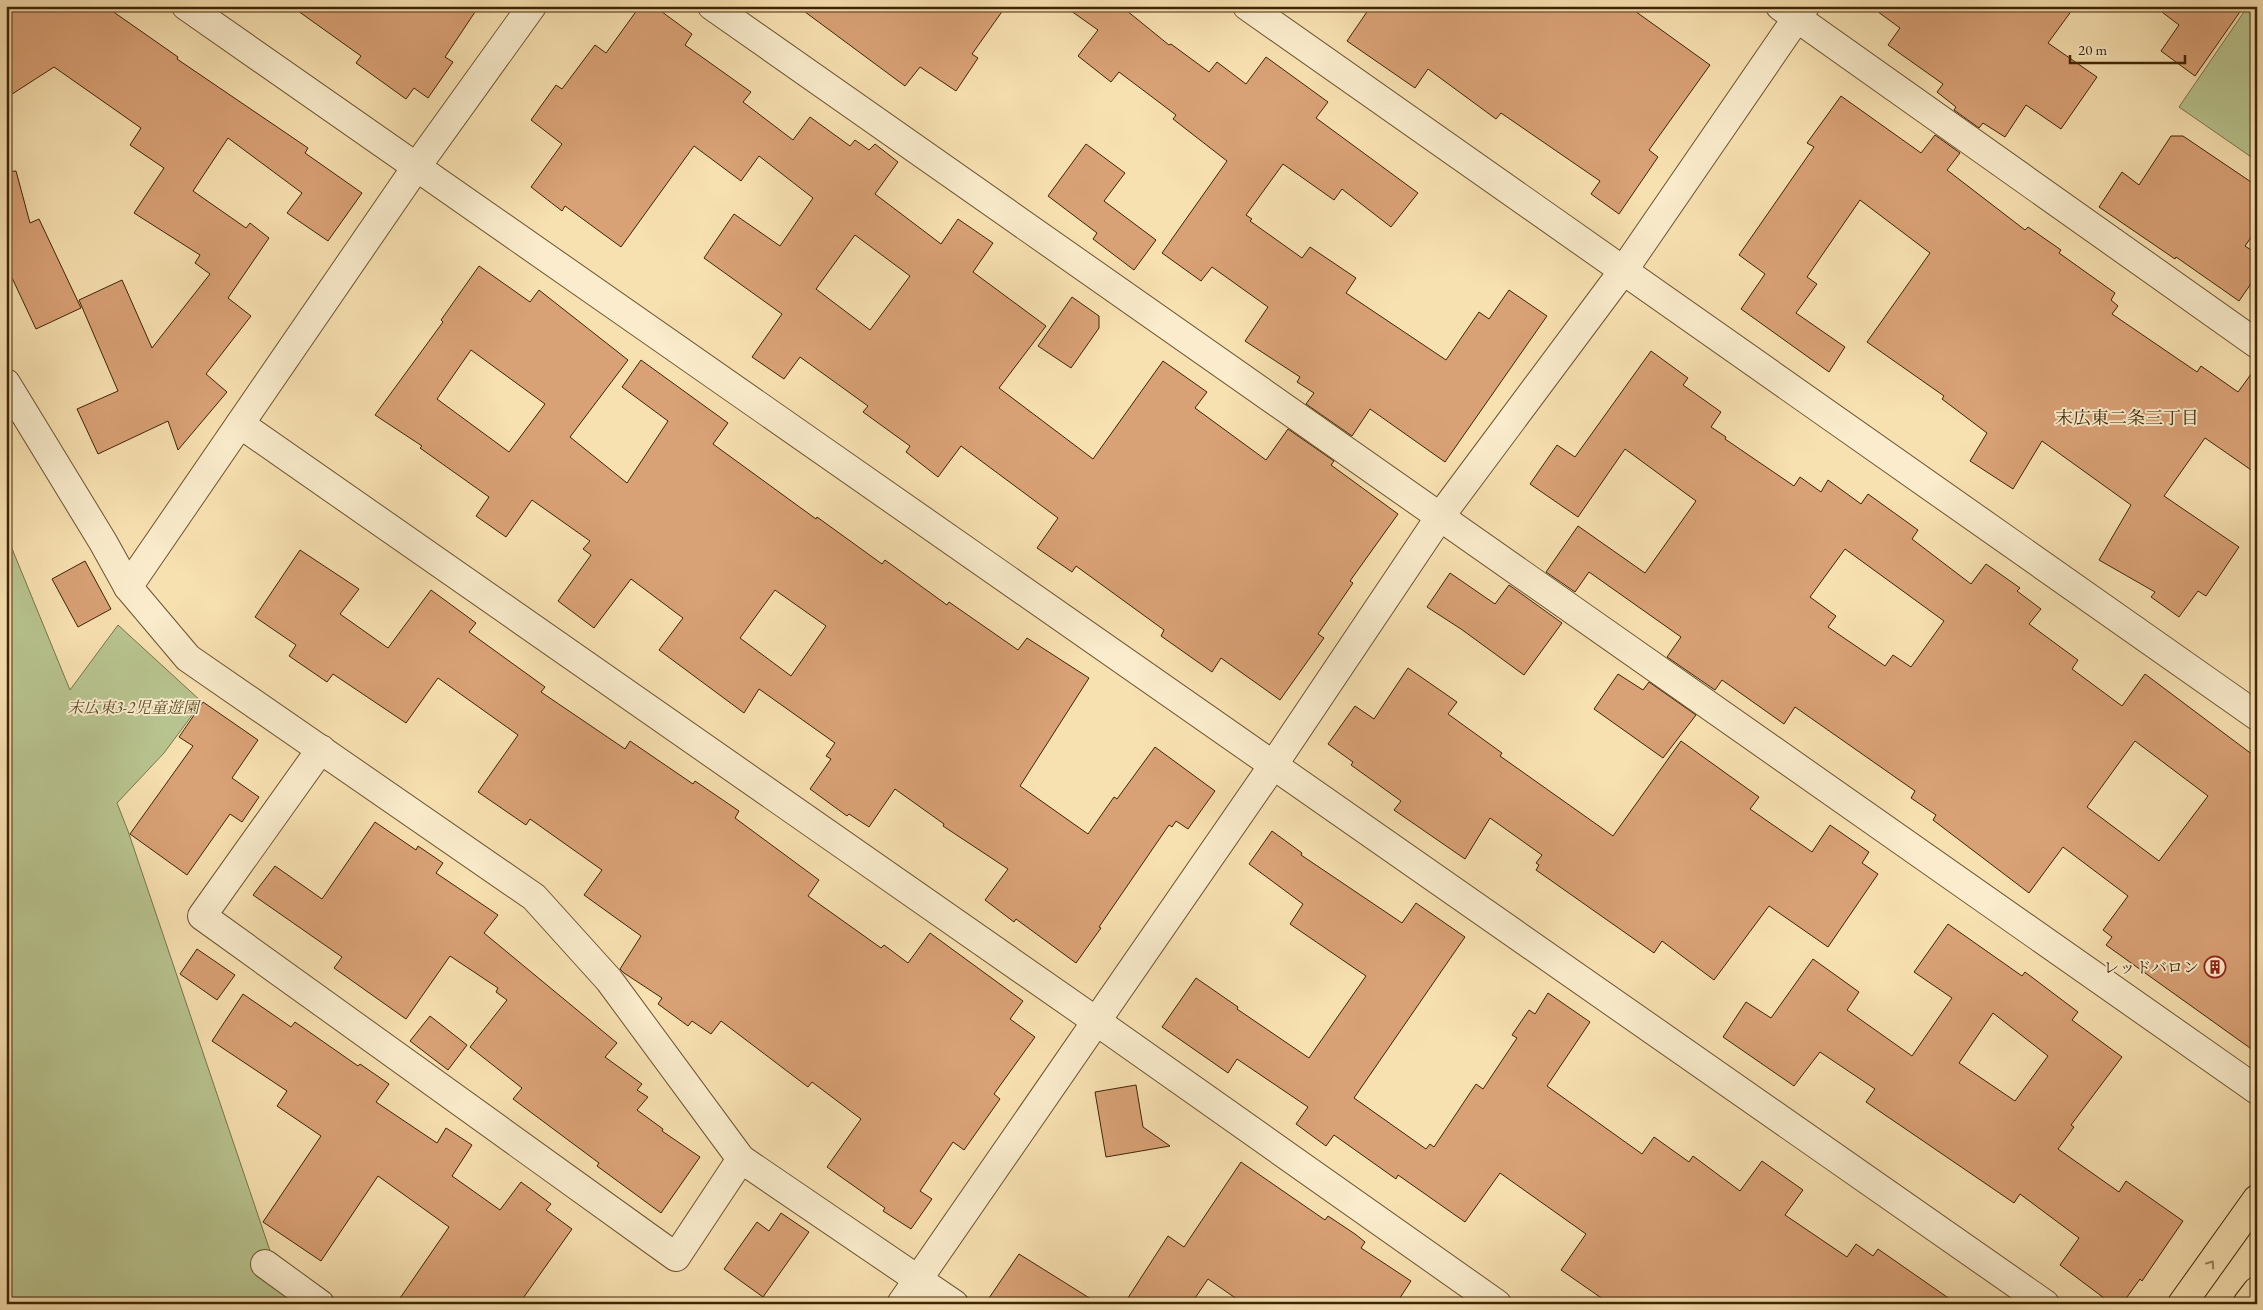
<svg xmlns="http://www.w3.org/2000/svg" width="2263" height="1310" viewBox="0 0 2263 1310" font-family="'EB Garamond','Noto Serif JP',serif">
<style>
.green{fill:#b8c48f;stroke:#7b744a}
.building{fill:#d9a176;stroke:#3e2504;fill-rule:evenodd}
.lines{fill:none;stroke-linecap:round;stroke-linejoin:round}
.minor-casing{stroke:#6c542f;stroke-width:30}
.major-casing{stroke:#3e2504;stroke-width:30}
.minor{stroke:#faeccc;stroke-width:28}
.major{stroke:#f8e1b1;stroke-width:28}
.oneway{stroke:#9b835a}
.labels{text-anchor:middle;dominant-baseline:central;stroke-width:4;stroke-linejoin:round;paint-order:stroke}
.park-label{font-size:16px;font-style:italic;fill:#5c4d27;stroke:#faeccc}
.poi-label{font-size:16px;fill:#3e2504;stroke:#faeccc;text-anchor:end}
.neighbourhood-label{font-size:18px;fill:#3e2504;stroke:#faeccc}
</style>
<rect width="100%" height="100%" fill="#f8e1b1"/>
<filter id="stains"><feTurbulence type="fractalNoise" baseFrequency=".004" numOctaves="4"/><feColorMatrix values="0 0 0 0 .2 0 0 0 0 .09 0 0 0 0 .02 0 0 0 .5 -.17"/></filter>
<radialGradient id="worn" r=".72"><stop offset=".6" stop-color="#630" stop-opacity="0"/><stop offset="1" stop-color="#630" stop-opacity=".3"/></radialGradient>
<g class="green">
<polygon points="2248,6 2257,6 2257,161 2179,107"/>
<polygon points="6,534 70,690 118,625 202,702 164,753 117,803 128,831 288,1304 6,1304"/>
</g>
<g class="building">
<polygon points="6,6 105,6 178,57 177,59 308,148 305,153 362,193 328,241 287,213 302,193 228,138 193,191 246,228 250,223 269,238 228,298 251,316 206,374 227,392 178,450 168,421 98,454 77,409 118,391 79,300 122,280 152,348 210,274 195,263 200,255 134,213 164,168 130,145 141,128 54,67 6,98"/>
<polygon points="291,6 479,6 445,57 453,62 428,98 414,88 406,99 356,63 361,56"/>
<path d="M640 6H654L692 34 685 45 751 92 743 102 793 140 810 117 850 146 855 140 869 150 875 144 898 162 875 194 941 244 958 219 993 243 973 272 1046 326 999 388 1093 459 1163 361 1207 392 1195 408 1266 460 1288 429 1334 461 1331 465 1398 514 1350 581 1353 583 1318 634 1324 638 1280 700 1221 658 1212 672 1161 636 1164 630 1076 566 1072 572 1037 548 1058 518 961 446 938 477 906 452 910 446 863 412 868 406 800 357 784 379 752 357 782 314 704 258 734 214 780 246 813 198 759 156 741 181 694 146 621 247 565 206 562 211 531 187 562 144 531 120 556 85 562 89 595 45 606 53ZM855 235 910 276 870 330 816 289Z"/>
<polygon points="797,6 1006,6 972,54 978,58 956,91 920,67 905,86"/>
<polygon points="1064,6 1121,6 1169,45 1171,44 1209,72 1217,62 1246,84 1266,57 1328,102 1316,118 1418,193 1391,227 1342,189 1334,200 1283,164 1246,215 1252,219 1250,221 1302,258 1310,247 1356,278 1346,293 1446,360 1479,312 1489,319 1509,290 1547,316 1445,462 1370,409 1352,436 1306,404 1314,393 1297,382 1300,377 1245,341 1268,307 1212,267 1201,281 1162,253 1227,161 1173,119 1176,115 1119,72 1111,82 1078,56 1098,30"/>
<polygon points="1371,6 1628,6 1710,65 1649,150 1658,157 1619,214 1591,194 1600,181 1501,113 1496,119 1428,69 1415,88 1347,41"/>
<polygon points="1870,6 2075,6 2048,43 2097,77 2061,129 2026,105 2005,137 1983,123 1979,128 1954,110 1956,107 1937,92 1943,84 1888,45 1900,28"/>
<polygon points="2154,6 2244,6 2195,76 2161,51 2179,25"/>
<polygon points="1841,96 1921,153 1935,135 1960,153 1947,170 2025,230 2028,227 2061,250 2059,253 2115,293 2111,300 2118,306 2112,314 2197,372 2201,366 2238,392 2257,366 2257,474 2205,438 2164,496 2239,547 2206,596 2198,591 2179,617 2151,597 2155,592 2099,560 2131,505 2042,441 2013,489 1970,461 1987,433 1942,399 1944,396 1867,342 1930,253 1860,200 1807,277 1817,284 1796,313 1845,347 1829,372 1741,309 1765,274 1739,255 1814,147 1807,143"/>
<polygon points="2171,136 2183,136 2257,186 2257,229 2245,246 2257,254 2257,275 2239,301 2176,257 2175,259 2099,207 2122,172 2139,185"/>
<polygon points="1086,144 1125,173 1104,201 1156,240 1134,270 1093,239 1097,233 1048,196"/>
<polygon points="16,171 30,223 39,219 81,308 36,329 6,265 6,172"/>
<path d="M479 266 530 302 539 290 628 360 570 437 627 483 668 421 622 387 641 360 728 423 713 444 816 519 817 517 882 564 885 560 947 605 949 602 1018 650 1027 638 1089 678 1020 786 1088 834 1114 797 1117 799 1155 747 1215 791 1188 829 1176 821 1172 827 1169 825 1099 927 1101 928 1076 963 1016 919 1014 922 985 900 1008 869 943 826 944 824 895 789 869 827 849 814 847 816 810 789 831 759 826 756 835 743 759 689 744 713 659 650 683 618 631 579 594 628 558 601 591 555 583 549 590 541 532 500 506 537 476 516 489 497 420 448 422 446 375 415 443 322 441 320ZM471 350 545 404 509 452 437 399ZM775 590 826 626 791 676 740 638Z"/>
<polygon points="1072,297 1099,316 1099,328 1071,368 1038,346"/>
<path d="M1651 351 1688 378 1683 385 1721 412 1711 427 1726 437 1725 439 1794 486 1800 477 1821 492 1828 480 1861 504 1868 494 1918 530 1912 539 1971 584 1986 564 2020 588 2017 591 2041 609 2029 624 2078 660 2072 669 2122 706 2145 674 2257 758V1053L2106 945 2112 937 2103 930 2128 896 2063 847 2029 893 1933 820 1936 815 1911 798 1915 791 1795 707 1784 724 1722 680 1715 690 1667 657 1681 637 1589 572 1575 592 1546 572 1578 526 1645 573 1696 501 1625 449 1578 517 1530 484 1557 445 1575 457ZM1845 549 1944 621 1911 667 1893 655 1885 666 1828 627 1836 616 1810 597ZM2135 741 2208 796 2159 861 2087 807Z"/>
<polygon points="300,550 359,589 340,614 388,648 431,590 476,623 469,632 545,687 541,692 625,749 630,741 693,784 695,781 739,811 735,818 819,880 808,896 881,948 884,945 908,963 930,933 1023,1001 1010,1019 1035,1037 994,1094 1000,1099 964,1150 953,1142 920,1191 932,1199 911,1229 883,1211 885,1208 827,1167 861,1119 812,1082 808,1087 721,1021 711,1034 692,1021 688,1026 658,1004 662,998 624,973 620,969 641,936 584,895 602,870 530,819 526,825 478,792 518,735 438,678 406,723 333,674 327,682 289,656 296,645 255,617"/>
<polygon points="85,561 111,609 78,627 52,579"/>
<polygon points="1450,573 1495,604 1509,585 1562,623 1524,675 1461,629 1427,607"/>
<polygon points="1408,668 1457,702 1448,714 1502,753 1500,756 1613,836 1681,741 1759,797 1750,809 1812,852 1830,825 1869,852 1862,863 1878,874 1828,947 1769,906 1714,980 1662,941 1654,953 1536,870 1539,865 1536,863 1542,855 1490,818 1465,859 1394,810 1401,801 1351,765 1353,762 1328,744 1355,706 1374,719"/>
<polygon points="1618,674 1643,690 1649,682 1696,715 1663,758 1594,709"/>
<polygon points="203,702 258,740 232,778 259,797 242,822 230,814 187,875 130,834 193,746 179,737"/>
<polygon points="375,822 416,850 418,846 443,863 436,873 498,915 484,933 617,1043 605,1057 642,1084 637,1090 648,1097 637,1110 663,1129 662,1131 700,1157 661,1213 597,1166 599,1163 513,1099 522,1088 470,1047 507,1000 496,992 498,988 450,956 406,1019 334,968 342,957 253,895 275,866 322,899"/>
<polygon points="1272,831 1302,853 1301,855 1402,923 1416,903 1465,937 1354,1098 1426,1149 1430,1144 1434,1147 1476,1084 1483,1089 1517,1038 1512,1035 1529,1010 1535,1014 1548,993 1590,1022 1547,1086 1642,1154 1654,1137 1689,1162 1693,1156 1740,1191 1762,1161 1803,1190 1785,1215 1847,1257 1856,1244 1873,1256 1878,1249 1957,1304 1610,1304 1561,1270 1586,1234 1500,1173 1465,1222 1398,1175 1396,1179 1334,1135 1326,1146 1296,1124 1308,1107 1237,1059 1228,1073 1162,1027 1196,978 1238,1007 1237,1009 1309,1058 1366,976 1290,924 1303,904 1249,864"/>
<path d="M1948 924 2022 976 2025 972 2078 1012 2072 1020 2122 1057 2071 1125 2074 1127 2058 1149 2119 1192 2126 1181 2183 1221 2142 1281 2140 1279 2122 1304H2112L2060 1265 2079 1238 2020 1194 2014 1203 1866 1102 1875 1089 1820 1052 1794 1086 1723 1037 1746 1002 1771 1018 1813 959 1859 992 1847 1010 1912 1056 1952 998 1914 972ZM1993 1013 2048 1056 2015 1101 1959 1063Z"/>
<polygon points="197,949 235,975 217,1000 180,974"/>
<polygon points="243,994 291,1027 295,1022 358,1066 360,1064 389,1084 376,1102 437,1143 446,1128 472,1145 452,1176 500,1210 521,1182 551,1204 546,1210 572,1229 519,1304 396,1304 449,1227 378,1176 321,1261 263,1222 321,1136 277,1106 287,1091 212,1041"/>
<polygon points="430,1016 467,1045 448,1070 410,1041"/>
<polygon points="1136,1085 1143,1127 1170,1146 1106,1157 1095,1092"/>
<polygon points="1241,1162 1325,1220 1328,1216 1355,1234 1365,1242 1361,1248 1411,1281 1396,1304 1244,1304 1208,1279 1191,1304 1124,1304 1168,1236 1184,1247"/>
<polygon points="781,1213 809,1232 763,1297 724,1269 757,1222 769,1231"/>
<polygon points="1019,1254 1099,1304 985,1304"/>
</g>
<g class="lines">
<g class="minor-casing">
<g id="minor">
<polyline points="186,6 2045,1304"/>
<polyline points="712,6 2257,1090"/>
<polyline points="1247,6 2257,716"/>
<polyline points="1780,6 2257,344"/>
<polyline points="6,383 103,542 128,587 188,658 534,897 609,980 741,1159 954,1304"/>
<polyline points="240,424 1096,1021 1497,1304"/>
<polyline points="128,587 417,166 532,6"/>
<polyline points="321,749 202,916 676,1257 741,1159"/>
<polyline points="265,1264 320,1304"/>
<polyline points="901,1304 1274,764 1439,518 1623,271 1805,6"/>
</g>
</g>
<g class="major-casing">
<g id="major">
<polyline points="2182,1304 2257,1199"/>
<polyline points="2247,1304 2257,1291"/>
</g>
</g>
<use href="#minor" class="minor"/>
<use href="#major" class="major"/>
</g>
<defs><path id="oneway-chevron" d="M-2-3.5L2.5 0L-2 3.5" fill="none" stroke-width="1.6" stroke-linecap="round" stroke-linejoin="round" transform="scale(1.25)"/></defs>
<use class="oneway" href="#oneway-chevron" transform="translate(2211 1264) rotate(-55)"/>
<defs>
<g id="building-ring" transform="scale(1.125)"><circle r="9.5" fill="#faeccc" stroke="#8f2418" stroke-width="1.5"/><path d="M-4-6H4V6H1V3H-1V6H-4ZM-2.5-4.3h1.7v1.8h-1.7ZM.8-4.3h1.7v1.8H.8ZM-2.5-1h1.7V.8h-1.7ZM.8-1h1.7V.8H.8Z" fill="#8f2418"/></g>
</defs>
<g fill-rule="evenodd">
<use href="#building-ring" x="2215" y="967"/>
</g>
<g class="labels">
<g class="park-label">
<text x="133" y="707">末広東3-2児童遊園</text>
</g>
<g class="poi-label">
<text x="2199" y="967">レッドバロン</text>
</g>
<g class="neighbourhood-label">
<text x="2127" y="417">末広東二条三丁目</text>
</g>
</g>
<rect width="2263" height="1310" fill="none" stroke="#f8e1b1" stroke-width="25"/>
<rect x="8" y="8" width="2248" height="1295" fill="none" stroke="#3e2504" stroke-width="2.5"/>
<rect x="12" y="12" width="2238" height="1285" fill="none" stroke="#3e2504"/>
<path d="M2070 55v8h115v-8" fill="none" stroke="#3e2504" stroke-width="2.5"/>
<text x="2078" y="55" font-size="15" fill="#3e2504" stroke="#faeccc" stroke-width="4" paint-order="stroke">20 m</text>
<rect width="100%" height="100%" filter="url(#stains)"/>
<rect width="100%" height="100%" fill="url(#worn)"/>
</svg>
